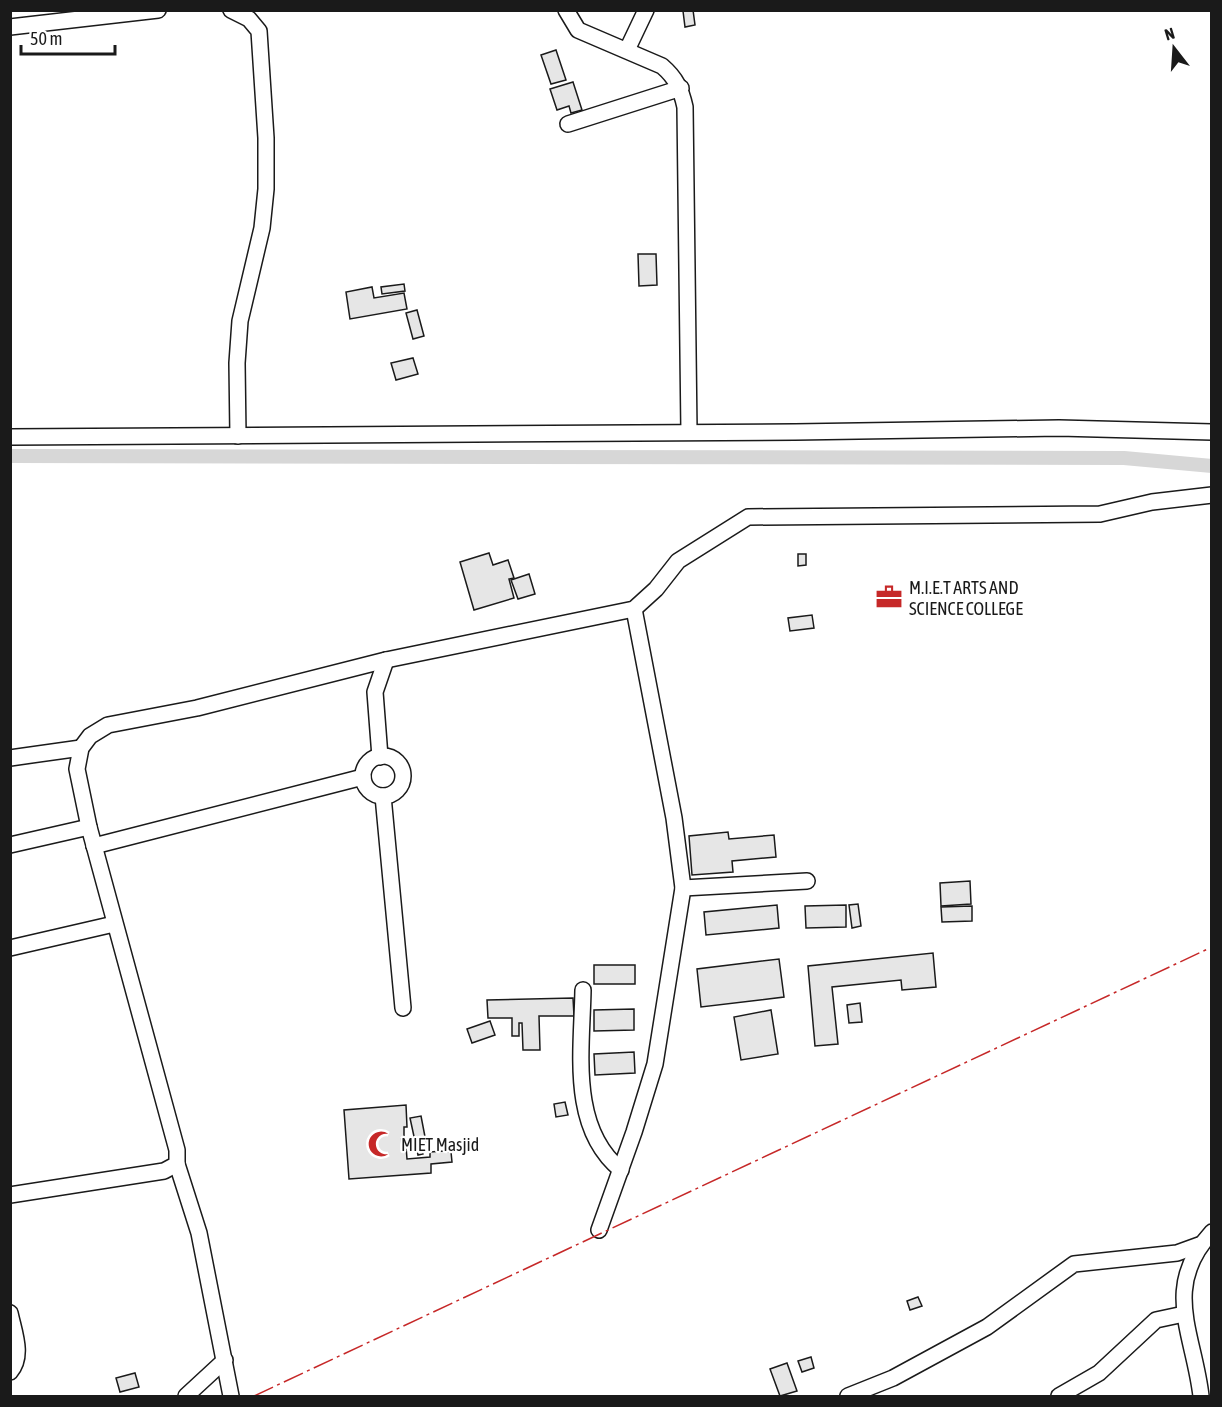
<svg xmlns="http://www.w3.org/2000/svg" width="1222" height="1407" viewBox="0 0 1222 1407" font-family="'Asap Condensed',sans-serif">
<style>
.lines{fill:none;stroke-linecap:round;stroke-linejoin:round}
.canal{stroke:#d7d7d7;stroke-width:14}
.building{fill:#e6e6e6;stroke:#1a1a1a;stroke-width:1.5}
.minor-casing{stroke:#1a1a1a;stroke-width:18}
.minor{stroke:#fff;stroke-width:15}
.power{stroke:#c62828;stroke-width:1.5;stroke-dasharray:21 4.5 3 4.5;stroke-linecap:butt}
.labels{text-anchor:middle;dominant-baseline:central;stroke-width:4.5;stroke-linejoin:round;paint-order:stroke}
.poi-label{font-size:18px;fill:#1a1a1a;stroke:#fff;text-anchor:start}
</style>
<rect width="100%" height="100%" fill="#fff"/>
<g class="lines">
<polyline class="canal" points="10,456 1124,458 1212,466"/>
</g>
<g class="building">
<polygon points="693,10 695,25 685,27 683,11"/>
<polygon points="556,50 566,80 551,84 541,55"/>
<polygon points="573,82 582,110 571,113 569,106 557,110 550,89"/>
<polygon points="638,254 656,254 657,285 639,286"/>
<polygon points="404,284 405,291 382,294 381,287"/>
<polygon points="372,287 374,298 404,293 407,309 350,319 346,292"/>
<polygon points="417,310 424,336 413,339 406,313"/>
<polygon points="413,358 418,374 396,380 391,363"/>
<polygon points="489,553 493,565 508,560 514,578 509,579 514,598 474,610 460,562"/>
<polygon points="798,554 806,554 806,565 798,566"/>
<polygon points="529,574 535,594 518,599 511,580"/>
<polygon points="812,615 814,628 790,631 788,618"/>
<polygon points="728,832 729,839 774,835 776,857 732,861 733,872 692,875 689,836"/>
<polygon points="970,881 971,904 941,906 940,883"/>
<polygon points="858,904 861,926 852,928 849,905"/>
<polygon points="777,905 779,928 706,935 704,912"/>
<polygon points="846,905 846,927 806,928 805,906"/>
<polygon points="972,906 972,921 942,922 941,907"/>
<polygon points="933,953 936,987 902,990 901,980 832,987 838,1044 815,1046 808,966"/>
<polygon points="779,959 784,997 701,1007 697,969"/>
<rect x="594" y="965" width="41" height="19"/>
<polygon points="573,998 574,1016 539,1016 540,1050 523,1050 522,1023 519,1023 519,1036 512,1036 512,1018 488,1018 487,1000"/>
<polygon points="860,1003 862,1022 849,1023 847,1005"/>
<polygon points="634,1009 634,1030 594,1031 594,1010"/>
<polygon points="771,1010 778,1054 741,1060 734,1017"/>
<polygon points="490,1021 495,1035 472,1043 467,1029"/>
<polygon points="634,1052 635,1073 595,1075 594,1054"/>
<polygon points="565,1102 568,1115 556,1117 554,1104"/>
<polygon points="406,1105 407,1127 404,1127 404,1139 401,1139 402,1146 406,1146 407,1159 430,1157 430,1152 444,1151 451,1152 452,1162 431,1164 431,1173 349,1179 344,1110"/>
<polygon points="421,1116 426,1142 421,1143 423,1154 418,1155 410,1118"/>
<polygon points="918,1297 922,1306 910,1310 907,1301"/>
<polygon points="811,1357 814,1368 802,1372 798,1361"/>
<polygon points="787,1363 797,1391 780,1396 770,1369"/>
<polygon points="135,1373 139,1387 120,1392 116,1378"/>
</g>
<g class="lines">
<g class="minor-casing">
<g id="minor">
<polyline points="231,10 249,19 259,31 266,138 266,189 262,228 240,321 237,363 238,436"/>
<path d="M566 10 578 30 662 66C676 78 681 89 685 107L689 432"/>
<polyline points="10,27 158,10"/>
<polyline points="627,50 646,10"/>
<polyline points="568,124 681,88"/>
<polyline points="10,437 795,432 1059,428 1212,432"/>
<circle cx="383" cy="776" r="20"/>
<polyline points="380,757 375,692 386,660"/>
<polyline points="10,758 81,748"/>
<polyline points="383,796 403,1008"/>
<polyline points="10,845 89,827"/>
<polyline points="94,846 363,777"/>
<polyline points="683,888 807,881"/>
<polyline points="10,948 114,924"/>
<path d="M583 990C582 1050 569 1128 621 1170"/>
<polyline points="177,1164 199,1233 231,1396"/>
<polyline points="10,1195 164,1171 177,1164 177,1150 89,827 77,769 81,748 90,736 108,725 197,708 386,660 634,609 656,589 678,561 748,517 1100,514 1152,502 1212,495"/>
<polyline points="599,1230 634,1132 655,1064 683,888 674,818 634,609"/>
<path d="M10 1313C14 1332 24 1356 10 1372"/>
<polyline points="186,1396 225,1360"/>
<polyline points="848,1396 893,1378 987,1327 1074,1264 1177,1253 1199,1245"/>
<polyline points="1059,1396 1099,1373 1156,1320 1184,1314"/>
<path d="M1201 1396C1194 1334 1161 1287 1212 1232"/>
</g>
</g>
<use href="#minor" class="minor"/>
<polyline class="power" points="254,1396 1212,947"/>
</g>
<defs>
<g id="office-bare" transform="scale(2.07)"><path d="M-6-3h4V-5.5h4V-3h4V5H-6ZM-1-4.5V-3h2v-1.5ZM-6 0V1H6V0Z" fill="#c62828" stroke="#fff" stroke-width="2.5" paint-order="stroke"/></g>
<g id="mosque-bare" transform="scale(2.07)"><path d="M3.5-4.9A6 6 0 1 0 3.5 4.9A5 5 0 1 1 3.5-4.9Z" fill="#c62828" stroke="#fff" stroke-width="2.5" paint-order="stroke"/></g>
</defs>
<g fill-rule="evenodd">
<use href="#office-bare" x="889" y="597"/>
<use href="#mosque-bare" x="381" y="1144"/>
</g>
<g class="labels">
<g class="poi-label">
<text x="909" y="587">M.I.E.T ARTS AND<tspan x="909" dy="21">SCIENCE COLLEGE</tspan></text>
<text x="401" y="1144">MIET Masjid</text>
</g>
</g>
<rect width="1222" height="1407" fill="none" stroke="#1a1a1a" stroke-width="24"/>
<g transform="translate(1174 48) rotate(343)" stroke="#ffffff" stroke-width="4.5" paint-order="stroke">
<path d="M0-4.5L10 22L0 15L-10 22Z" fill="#1a1a1a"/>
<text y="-9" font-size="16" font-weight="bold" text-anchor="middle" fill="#1a1a1a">N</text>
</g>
<path d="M21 45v9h94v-9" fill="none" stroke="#1a1a1a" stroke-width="3"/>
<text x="30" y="45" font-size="18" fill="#1a1a1a" stroke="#ffffff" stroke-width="4.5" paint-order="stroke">50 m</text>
</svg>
